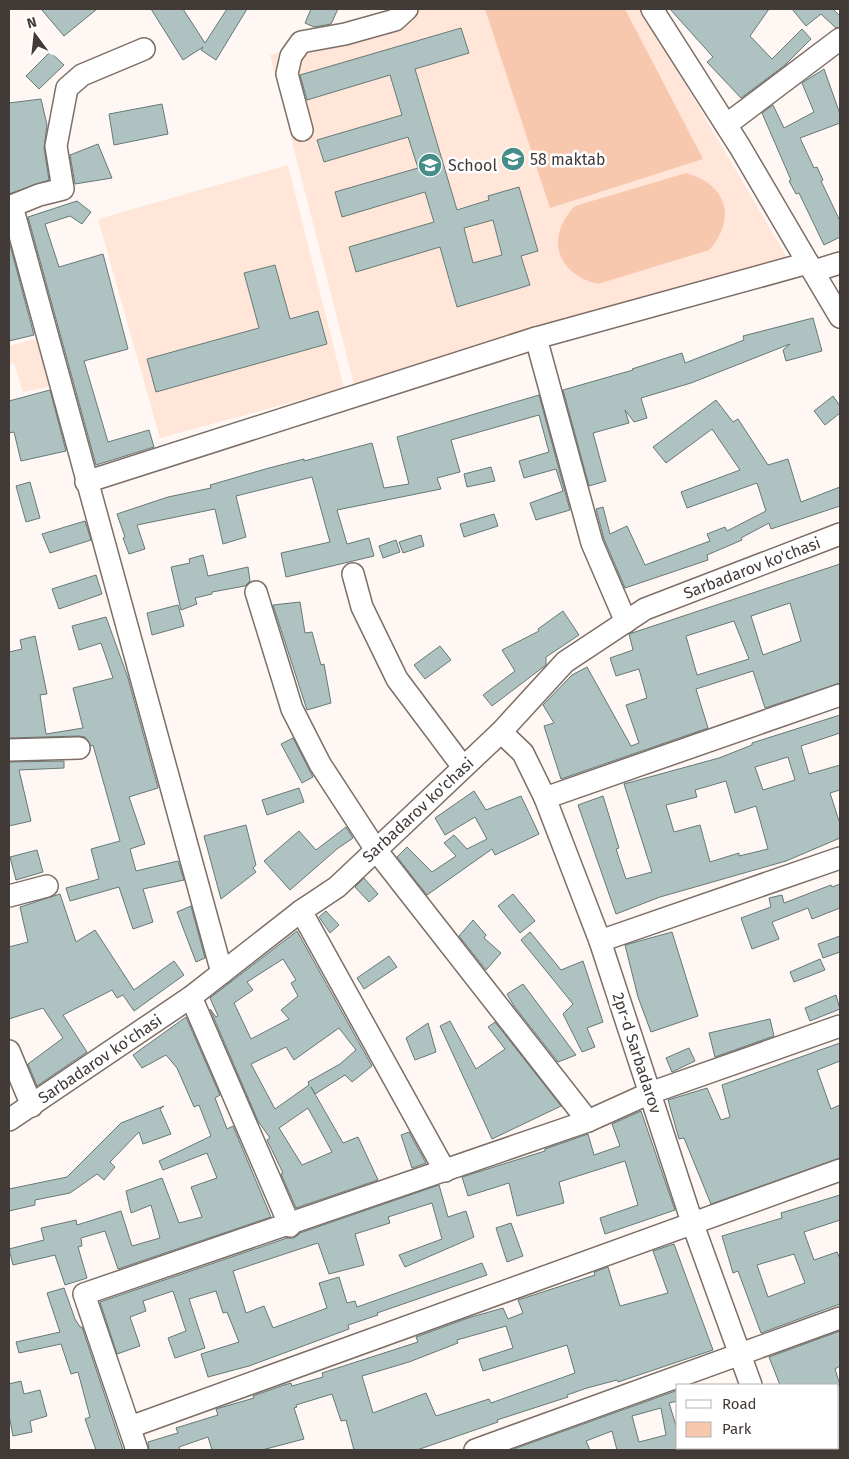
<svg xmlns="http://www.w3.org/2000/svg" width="849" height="1459" viewBox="0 0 849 1459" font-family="'Fira Sans',sans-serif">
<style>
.built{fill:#ffe6d9}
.green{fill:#f7c7ae}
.building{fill:#aec3c1;stroke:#667977;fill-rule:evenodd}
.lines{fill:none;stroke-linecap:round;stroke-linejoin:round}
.minor-casing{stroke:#7d6e66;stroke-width:24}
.minor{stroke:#fff;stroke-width:21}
.labels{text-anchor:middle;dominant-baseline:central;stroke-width:5;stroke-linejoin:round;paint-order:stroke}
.poi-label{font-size:16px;fill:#413a37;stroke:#fff;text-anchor:start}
.street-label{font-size:16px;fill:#413a37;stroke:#fff}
</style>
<rect width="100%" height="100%" fill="#fef7f3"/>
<g class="built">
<polygon points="422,9 641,9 791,264 356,392 270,55"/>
<polygon points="288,165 344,388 160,438 98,219"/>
<polygon points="35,339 51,386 23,392 14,363 9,364 9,346"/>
</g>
<g class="green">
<polygon points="485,9 625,9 703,159 550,208"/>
<path d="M686 173C727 184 737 219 709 250L598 284C556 274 545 237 575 206Z"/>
</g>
<g class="building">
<polygon points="41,9 97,9 64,36"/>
<polygon points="151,9 183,9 205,43 227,9 247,9 216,60 201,50 203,47 183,60"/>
<polygon points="311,9 338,9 331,24 314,27 305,23"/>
<polygon points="670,9 769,9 750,36 772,59 802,29 811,39 785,65 741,98 707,62 713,57"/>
<polygon points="792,9 833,9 840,16 840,27 836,28 821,14 806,26"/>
<path d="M461 28 469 53 415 69 457 210 489 200 488 196 519 187 538 251 521 256 530 285 457 307 440 247 356 272 349 247 434 222 425 192 342 217 335 192 418 168 408 137 324 162 317 140 402 115 390 75 307 100 300 75ZM493 220 502 255 473 263 464 228Z"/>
<polygon points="50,52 64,65 39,89 26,76"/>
<polygon points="824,69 840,114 840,123 800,138 814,168 817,167 823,180 821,181 840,221 840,237 824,245 799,193 796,194 789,181 791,180 762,113 773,105 784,128 814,112 802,83"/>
<polygon points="41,99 47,125 44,148 49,180 9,194 9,103"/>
<polygon points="162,104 168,134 114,145 109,114"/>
<polygon points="98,144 112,178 75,184 70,155"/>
<polygon points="77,201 91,212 82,224 70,216 45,224 59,267 103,254 128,349 84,361 108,442 149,430 154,447 96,465 28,217"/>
<polygon points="9,241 34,335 9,341"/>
<polygon points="275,265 290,319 318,311 327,344 156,392 147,359 259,328 244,273"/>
<polygon points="813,318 822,351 786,361 783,350 790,344 691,383 641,398 647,418 634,422 625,410 629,423 593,433 606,481 589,486 563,390 633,370 632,369 682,353 685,363 744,340 743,336"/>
<polygon points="50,390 66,451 21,461 14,432 9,433 9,401"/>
<polygon points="539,395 570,510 536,520 530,503 563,491 556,469 524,478 519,461 549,452 539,415 451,440 460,472 437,478 441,489 337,510 347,544 369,538 374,556 286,577 281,553 330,542 312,477 236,496 246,537 223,544 215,509 137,525 145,549 129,554 123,538 125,537 117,514 168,497 211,488 210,485 269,468 304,459 304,461 372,443 384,488 409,484 397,437"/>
<polygon points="833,396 840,406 840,413 825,425 814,411"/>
<polygon points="716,400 733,422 738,419 768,465 788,459 801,502 840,487 840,506 771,529 769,523 741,538 742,540 707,555 708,560 625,588 604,539 596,509 603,507 610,534 627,526 645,565 710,541 707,534 725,527 727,531 766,511 757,483 687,508 681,492 740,470 712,429 666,463 653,447"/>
<polygon points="491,467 495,481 467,487 464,474"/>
<polygon points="30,482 40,518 26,522 16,486"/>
<polygon points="494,514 498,526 464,537 460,524"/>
<polygon points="85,521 91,540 50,553 42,534"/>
<polygon points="421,535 424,546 403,553 399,542"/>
<polygon points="396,540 400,552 383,558 379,546"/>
<polygon points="203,555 208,576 248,567 250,581 245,586 212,592 212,594 195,598 197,604 181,610 171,567 190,563 189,559"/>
<path d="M840 564V683L765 708 753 671 696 689 708 728 561 779 544 726 554 723 543 705 572 675 587 667 631 746 639 743 626 705 647 698 639 669 616 676 610 658 633 650 629 634ZM790 603 801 641 763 655 751 616ZM734 621 749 659 697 675 686 636Z"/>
<polygon points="96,575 102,594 59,609 52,589"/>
<polygon points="300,602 305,633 312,632 321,665 324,664 331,703 307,710 273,605"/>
<polygon points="178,605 184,626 152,635 147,613"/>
<polygon points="563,611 579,635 546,657 546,665 492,706 483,695 515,671 502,650 539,631 538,629"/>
<polygon points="106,617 128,678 158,788 129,797 145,844 130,849 136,871 178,861 184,880 143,889 153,922 133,929 119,887 70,901 66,888 99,879 91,849 120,841 93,745 91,746 85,737 79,736 9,738 9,652 22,649 20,640 35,636 47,694 40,695 46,734 83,728 73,688 113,678 101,643 79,650 72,626"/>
<polygon points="440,646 451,660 425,679 414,665"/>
<path d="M840 715V733L801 746 809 774 840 765V790L830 793 840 824V838L786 861 660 897 616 914 578 805 603 796 619 848 616 849 626 879 652 872 624 784 719 758 752 745V743ZM788 757 795 780 763 790 755 767ZM726 781 735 813 756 806 768 849 739 856V853L710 862 700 825 674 832 666 805 697 797 695 790Z"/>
<polygon points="293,738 313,777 302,783 281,744"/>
<polygon points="64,761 64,768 19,770 31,821 9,826 9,762"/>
<polygon points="299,788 304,802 267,815 262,800"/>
<polygon points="474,791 486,810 521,796 539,834 495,855 492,849 427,895 397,857 407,847 432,872 456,856 444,843 454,835 467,849 487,839 475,817 445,835 435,818"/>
<polygon points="246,825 256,865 253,868 256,872 221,899 204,836"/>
<polygon points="346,827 353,838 337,849 290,890 264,861 299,831 316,850"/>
<polygon points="37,850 43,872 16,880 10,857"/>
<polygon points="364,878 378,894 369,902 355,887"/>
<polygon points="840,884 840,908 812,919 808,908 772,922 779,939 752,949 741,918 771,907 769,898 782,895 784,903 831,885 832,887"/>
<polygon points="60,894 76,942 95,930 134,990 174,961 184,975 134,1011 123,995 117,998 112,990 63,1015 87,1052 37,1086 28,1064 63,1038 43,1008 9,1019 9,947 28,942 20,907"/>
<polygon points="513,894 535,921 520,933 498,906"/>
<polygon points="191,906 205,958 196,962 177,912"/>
<polygon points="326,911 339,925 330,933 319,917"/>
<polygon points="473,920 486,935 484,938 501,953 486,970 459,936"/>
<path d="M297 931 372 1066 352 1082 345 1075 315 1094 311 1087 343 1143 358 1137 378 1180 296 1208 281 1174 283 1173 267 1140 270 1138 258 1121 210 1009 216 1017 218 1016 210 998ZM283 959 296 980 291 983 298 996 281 1010 289 1019 251 1039 234 1003 253 990 247 982ZM339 1028 356 1050 340 1064 308 1082 309 1085 275 1109 251 1064 286 1047 294 1060ZM308 1108 332 1152 302 1165 279 1128Z"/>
<polygon points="530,932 561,970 583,961 603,1022 587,1028 595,1047 582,1052 563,1014 573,1004 521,940"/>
<polygon points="672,932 698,1016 651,1032 638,997 625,945"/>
<polygon points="840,936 840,952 823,958 818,944"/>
<polygon points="389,956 397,967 364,989 357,978"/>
<polygon points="820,959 825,970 794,982 790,972"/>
<polygon points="523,984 576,1055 558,1062 514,1006 507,994"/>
<polygon points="836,995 840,1009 810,1021 805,1008"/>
<polygon points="186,1017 220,1095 215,1098 227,1129 233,1126 271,1217 118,1269 105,1231 81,1238 82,1246 78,1247 87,1278 65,1285 55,1255 13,1265 9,1249 44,1240 41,1228 76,1220 77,1225 121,1211 132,1246 160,1238 151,1205 131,1213 126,1191 162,1178 179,1223 202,1217 191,1187 217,1178 207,1153 163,1170 159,1161 211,1136 199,1105 194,1107 177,1068 166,1055 142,1068 133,1055"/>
<polygon points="770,1019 774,1036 715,1057 709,1033"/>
<polygon points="450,1021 476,1069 505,1049 488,1027 495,1022 561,1106 492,1139 440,1026"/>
<polygon points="428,1023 436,1052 415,1060 406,1038"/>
<polygon points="840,1043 840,1061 817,1070 831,1109 840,1105 840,1158 711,1204 684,1138 679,1139 668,1100 707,1088 721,1120 730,1117 722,1085"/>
<polygon points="689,1048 695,1061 672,1072 666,1058"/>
<polygon points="164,1106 160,1109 171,1134 143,1144 139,1132 110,1162 115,1167 104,1180 97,1174 70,1193 35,1200 35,1205 9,1211 9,1189 67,1177 121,1123"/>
<polygon points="641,1111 675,1210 605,1234 600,1218 638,1205 625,1161 559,1182 564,1203 517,1216 509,1183 468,1196 462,1177 545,1151 545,1149 588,1134 594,1155 620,1146 612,1124"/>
<polygon points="409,1132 426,1163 412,1168 401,1135"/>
<polygon points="439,1185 448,1217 466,1211 474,1237 405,1267 399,1255 442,1239 432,1203 388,1217 390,1223 355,1234 364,1265 329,1274 318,1243 233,1271 246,1313 264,1306 273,1328 327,1308 319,1283 339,1277 347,1303 355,1301 357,1307 482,1263 487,1275 377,1313 378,1315 348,1325 349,1329 249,1366 208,1377 201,1354 239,1342 227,1312 223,1313 216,1291 189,1299 205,1348 175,1358 168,1338 186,1331 173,1291 143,1301 146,1311 130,1317 140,1346 117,1354 100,1302 287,1238 294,1238 300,1233"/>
<path d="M840 1195V1220L804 1232 814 1260 837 1252 840 1259V1304L761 1333 738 1271 733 1273 722 1236 782 1218 781 1213ZM794 1254 805 1283 768 1297 757 1265Z"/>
<polygon points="511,1223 523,1256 507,1262 496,1228"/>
<path d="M674 1244 713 1350 618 1382 617 1380 587 1388 567 1395 568 1397 497 1420 498 1422 417 1450H354L346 1420 341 1421 332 1394 296 1405 297 1407 294 1408 304 1439 262 1450H212L208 1437 179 1447 180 1450H149L148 1442 178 1433 176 1428 218 1415 216 1409 254 1398 253 1396 284 1385 291 1383 292 1386 323 1377 322 1373 418 1342 416 1337 468 1318 503 1308 508 1319 523 1313 518 1300 595 1275 594 1272 608 1267 620 1306 668 1293 653 1251ZM506 1326 513 1348 479 1359 483 1371 567 1345 575 1373 491 1403 489 1399 436 1416 426 1393 373 1413 362 1376 409 1362 458 1343 457 1340Z"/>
<polygon points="64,1288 75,1319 80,1327 82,1327 123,1450 96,1450 85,1419 90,1417 78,1372 71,1374 61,1344 19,1353 16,1342 60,1332 47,1293"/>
<polygon points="840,1331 840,1366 835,1369 840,1385 780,1385 769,1357"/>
<polygon points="21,1381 24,1394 40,1390 47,1416 30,1421 32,1432 13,1436 9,1415 9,1384"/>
<path d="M678 1390V1401L669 1403 678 1432V1450H617L612 1431 586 1441 590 1450H511ZM661 1408 666 1435 639 1442 632 1416Z"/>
</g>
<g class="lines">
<g class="minor-casing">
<g id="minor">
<polyline points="652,9 740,147 808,263"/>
<polyline points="726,125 840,39"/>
<polyline points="302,130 287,74 291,56 301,42 345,34 395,20 407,9"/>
<polyline points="12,206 222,973"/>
<polyline points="9,207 39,195 63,189 56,146 67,88 82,75 144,49"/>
<polyline points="814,271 840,263"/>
<polyline points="536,338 592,543 626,622"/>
<polyline points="86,482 536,338 808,263 840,317"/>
<polyline points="353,574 362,607 397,679 463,767"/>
<polyline points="256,592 292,709 320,764 376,850 588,1121"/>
<polyline points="501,732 523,753 545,798 600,941 692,1222 751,1385"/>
<polyline points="9,750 79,748"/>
<polyline points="545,798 840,695"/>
<polyline points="9,896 47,886"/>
<polyline points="301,911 445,1171"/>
<polyline points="600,941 840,858"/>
<polyline points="191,997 290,1226"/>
<polyline points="9,1051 32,1106"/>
<polyline points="9,1120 191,997 301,911 337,887 501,732 565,662 645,609 840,534"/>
<polyline points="130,1427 840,1170"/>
<polyline points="771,1448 772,1450"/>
<polyline points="137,1450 84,1294 588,1121 650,1093 840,1026"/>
<polyline points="475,1450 840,1318"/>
</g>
</g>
<use href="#minor" class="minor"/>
</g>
<defs>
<g id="school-disc" transform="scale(1.25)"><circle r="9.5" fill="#468d88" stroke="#fff"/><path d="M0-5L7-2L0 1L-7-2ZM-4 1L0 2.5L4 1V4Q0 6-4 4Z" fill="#fff"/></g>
</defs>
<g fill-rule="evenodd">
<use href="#school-disc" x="513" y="159"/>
<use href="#school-disc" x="430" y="165"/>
</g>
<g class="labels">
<g class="poi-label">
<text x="530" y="159">58 maktab</text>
<text x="448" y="165">School</text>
</g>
<g class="street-label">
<text transform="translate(752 568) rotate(-21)">Sarbadarov ko'chasi</text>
<text transform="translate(418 810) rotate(-43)">Sarbadarov ko'chasi</text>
<text transform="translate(637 1053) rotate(72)">2pr-d Sarbadarov</text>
<text transform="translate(100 1059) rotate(-34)">Sarbadarov ko'chasi</text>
</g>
</g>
<rect width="849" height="1459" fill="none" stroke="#413a37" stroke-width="20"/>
<rect x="676" y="1384" width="162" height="65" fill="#ffffff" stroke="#b3b0af"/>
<rect x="686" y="1400" width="25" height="8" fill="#ffffff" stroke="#b3b0af"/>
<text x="722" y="1409" font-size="15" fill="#413a37">Road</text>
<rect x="686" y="1422" width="25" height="15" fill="#f7c7ae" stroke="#b3b0af"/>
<text x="722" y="1434" font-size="15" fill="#413a37">Park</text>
<g transform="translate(35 35) rotate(345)" stroke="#ffffff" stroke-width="4" paint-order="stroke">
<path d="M0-4L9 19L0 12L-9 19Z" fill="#413a37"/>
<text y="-8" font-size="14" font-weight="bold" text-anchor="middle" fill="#413a37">N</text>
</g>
</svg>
